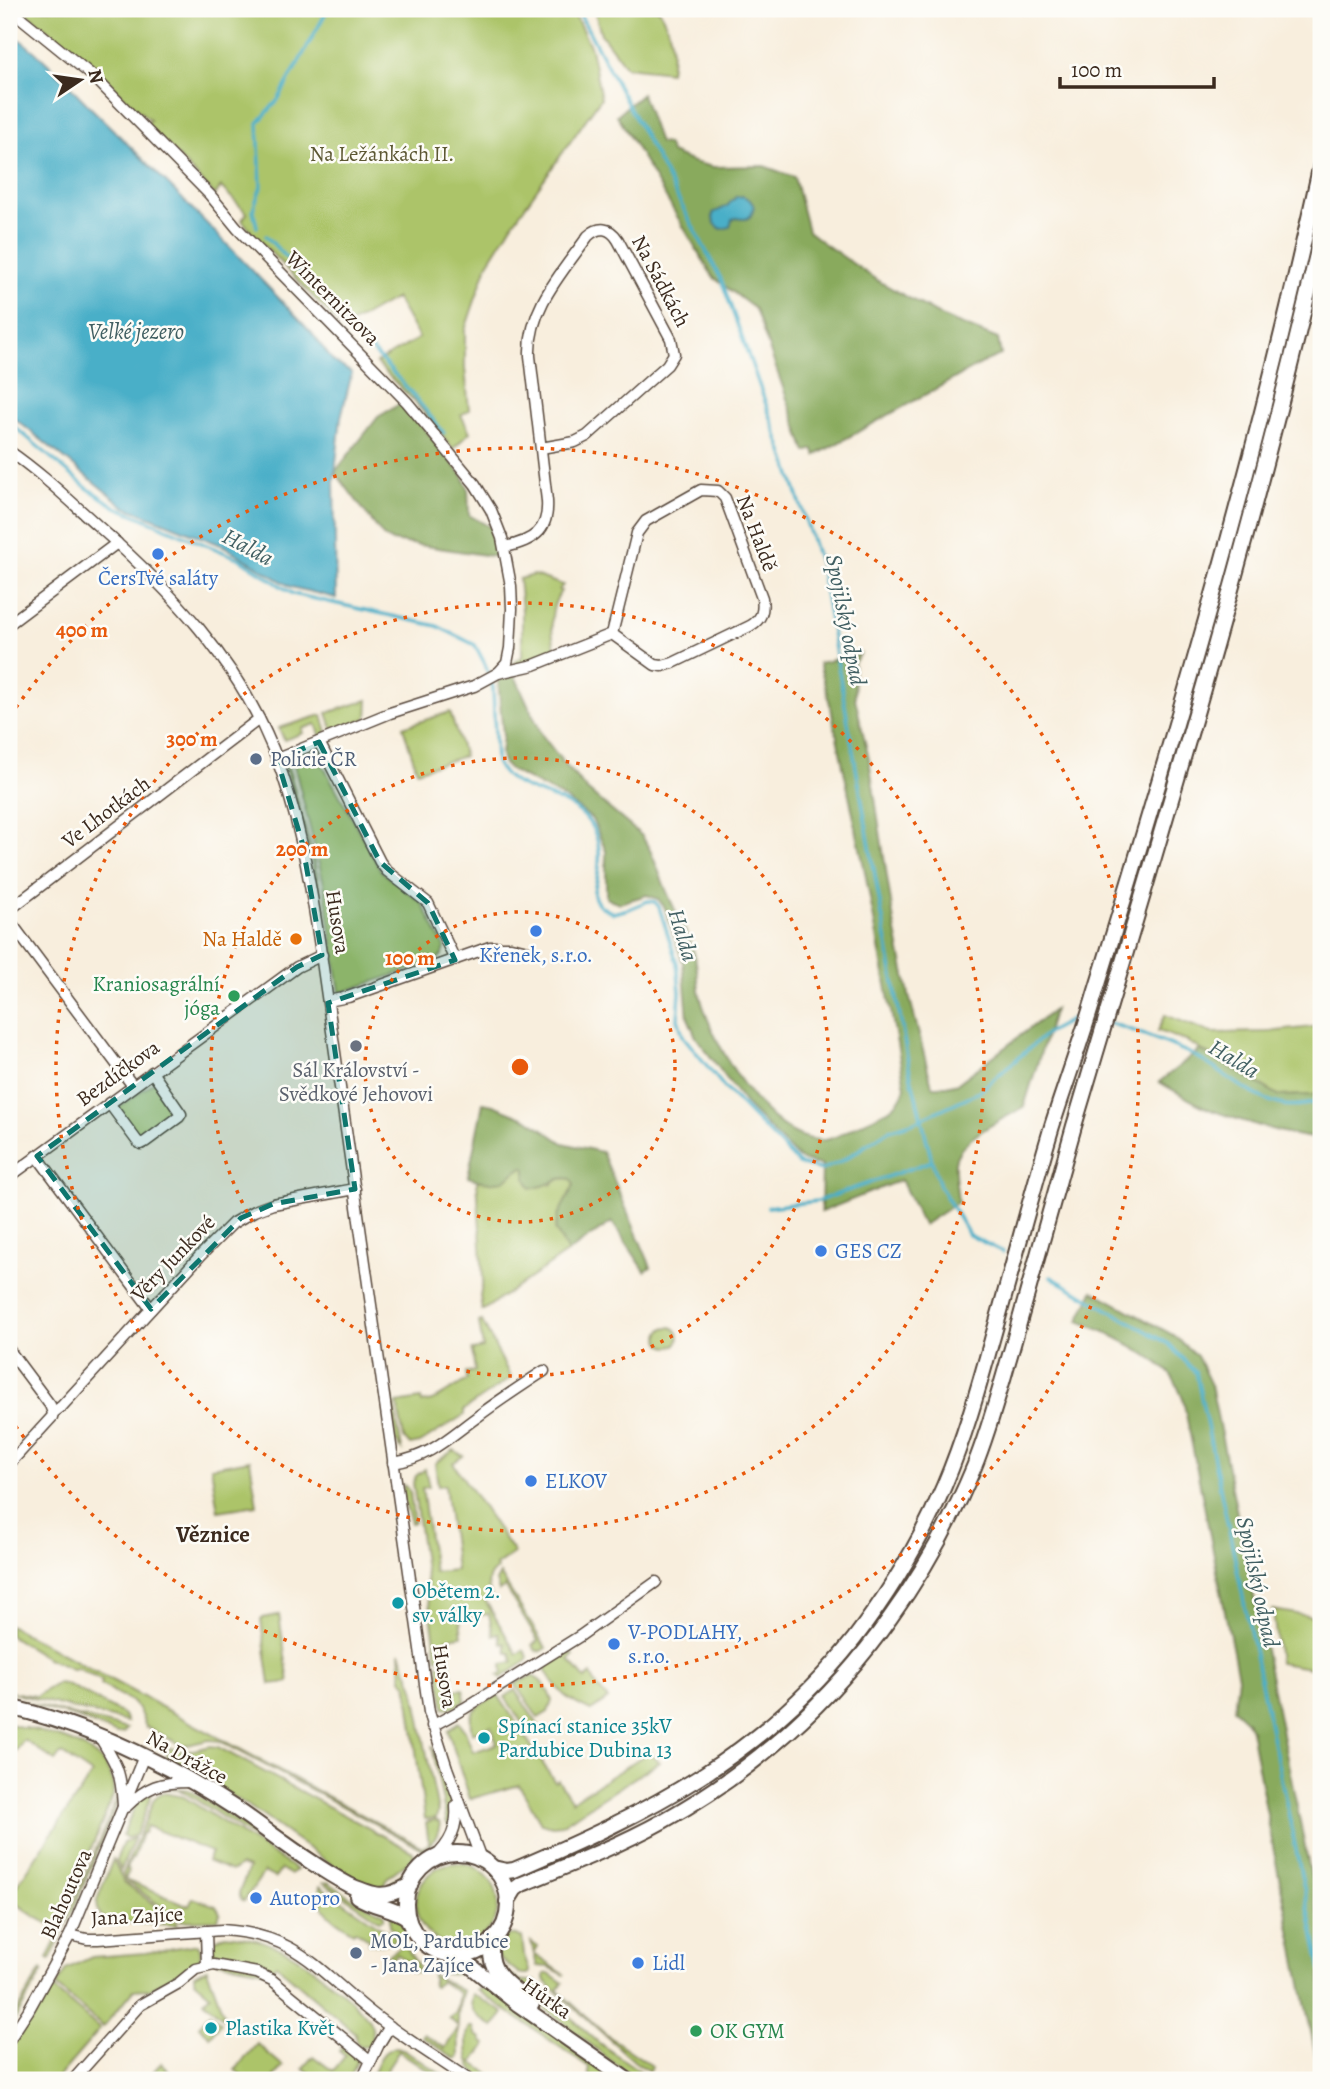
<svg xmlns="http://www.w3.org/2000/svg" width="1330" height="2089" viewBox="0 0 1330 2089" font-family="Alegreya,serif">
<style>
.green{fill:#acc469;stroke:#747744;stroke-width:2}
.forest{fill:#89aa5d;stroke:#626a3e;stroke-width:2}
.water{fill:#49afc8;stroke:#426c73;stroke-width:2}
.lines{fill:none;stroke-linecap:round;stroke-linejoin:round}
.stream{stroke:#49afc8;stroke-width:3.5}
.street-casing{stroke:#57473b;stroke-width:13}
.primary-casing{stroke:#57473b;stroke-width:18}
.street{stroke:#fff;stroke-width:10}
.primary{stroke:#fff;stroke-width:14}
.marked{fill:#0f766e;fill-opacity:0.2;stroke:#0f766e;stroke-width:5;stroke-dasharray:14 9;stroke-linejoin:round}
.ring{fill:none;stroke:#e8590c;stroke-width:3.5;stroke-dasharray:3.5 7}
.shop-dot{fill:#3f7fe0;stroke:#fdfcf7;stroke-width:2.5}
.service-dot{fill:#5c6f8a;stroke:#fdfcf7;stroke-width:2.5}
.food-dot{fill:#e8710a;stroke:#fdfcf7;stroke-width:2.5}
.leisure-dot{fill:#2e9e5b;stroke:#fdfcf7;stroke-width:2.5}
.worship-dot{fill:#6b7280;stroke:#fdfcf7;stroke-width:2.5}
.culture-dot{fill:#0f9aa8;stroke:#fdfcf7;stroke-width:2.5}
.labels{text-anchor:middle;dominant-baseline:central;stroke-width:5;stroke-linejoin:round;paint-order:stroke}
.park-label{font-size:21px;fill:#5d5834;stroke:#fdfcf7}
.street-label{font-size:21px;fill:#3b2a1e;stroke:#fdfcf7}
.shop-label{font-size:21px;fill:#366cbe;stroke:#fdfcf7;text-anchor:start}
.service-label{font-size:21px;fill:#4e5e75;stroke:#fdfcf7;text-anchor:start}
.food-label{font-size:21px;fill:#c56008;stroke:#fdfcf7;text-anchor:end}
.leisure-label{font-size:21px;fill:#27864d;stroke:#fdfcf7;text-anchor:end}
.worship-label{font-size:21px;fill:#5b616d;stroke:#fdfcf7}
.culture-label{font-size:21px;fill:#0d838f;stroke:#fdfcf7;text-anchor:start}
.water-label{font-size:23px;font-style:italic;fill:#415f62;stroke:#fdfcf7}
.neighbourhood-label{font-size:23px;font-weight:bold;fill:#3b2a1e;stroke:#fdfcf7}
.centre{fill:#e8590c;stroke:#fdfcf7;stroke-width:3.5}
.ring-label{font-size:21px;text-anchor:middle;font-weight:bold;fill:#e8590c;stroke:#fdfcf7;stroke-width:5;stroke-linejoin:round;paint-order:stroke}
</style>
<rect width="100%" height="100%" fill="#fdfcf7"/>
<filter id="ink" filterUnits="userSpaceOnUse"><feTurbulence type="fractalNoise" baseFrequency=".0143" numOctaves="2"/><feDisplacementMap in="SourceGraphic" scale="14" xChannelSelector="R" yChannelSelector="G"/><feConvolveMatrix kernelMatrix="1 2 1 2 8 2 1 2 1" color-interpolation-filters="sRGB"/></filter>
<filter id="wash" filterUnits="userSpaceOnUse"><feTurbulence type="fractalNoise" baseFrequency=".00686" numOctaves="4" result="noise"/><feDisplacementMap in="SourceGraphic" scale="28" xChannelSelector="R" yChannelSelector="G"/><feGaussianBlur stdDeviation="1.57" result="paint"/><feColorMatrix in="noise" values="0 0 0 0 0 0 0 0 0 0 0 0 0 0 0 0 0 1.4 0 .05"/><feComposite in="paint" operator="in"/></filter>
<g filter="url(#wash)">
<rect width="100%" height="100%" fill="#f8eedd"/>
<g class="green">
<polygon points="22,9 572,9 591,48 601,98 514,222 487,265 465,330 465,368 469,410 461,415 470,432 453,449 416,403 376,363 419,338 396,298 343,328 254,235 242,220 247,213 221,187 215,195 146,124 150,120 132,105 99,72"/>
<path d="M594 9H659C672 34 674 44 670 72L626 67 601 34Z"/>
<path d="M534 575 563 585 559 590 561 591C548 610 551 631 556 652L531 662 515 665V661L522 657V611L519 579Z"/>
<polygon points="368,700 367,718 337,730 332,728 327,713"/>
<polygon points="450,712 464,756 417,771 403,727"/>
<polygon points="322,715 327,732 321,737 316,724 302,729 303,733 284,740 279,728"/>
<polygon points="308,751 318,756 381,871 422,903 445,948 442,955 436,961 340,993 324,884 292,757"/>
<polygon points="287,762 313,855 321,895 319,896 306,837 286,769"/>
<polygon points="1165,1015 1212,1033 1268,1032 1321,1026 1321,1091 1313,1095 1280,1096 1186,1041 1158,1031"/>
<polygon points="155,1081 177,1111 175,1115 143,1139 140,1139 117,1109"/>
<path d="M524 1166 551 1185C558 1179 562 1177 572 1179L574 1185 555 1229 568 1252 482 1311 480 1296 483 1280 477 1180C495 1185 509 1172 524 1166Z"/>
<polygon points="482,1321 511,1378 464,1410 464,1415 420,1443 410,1445 404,1438 397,1403 421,1399 422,1403 432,1401 467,1380 466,1373 475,1371 472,1350 483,1348 479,1322"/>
<circle cx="669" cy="1337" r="10"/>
<polygon points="389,1395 392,1395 402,1449 396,1442"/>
<path d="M454 1450 463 1456 453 1463 514 1553 496 1566 497 1569C486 1576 487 1585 491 1596L485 1600 517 1654 524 1650 528 1657 527 1661 501 1678 498 1675 503 1673 502 1664 513 1662 511 1653H507L505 1643 501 1644 499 1634 493 1635 489 1614 460 1619 462 1636 446 1638 449 1656 437 1658 413 1483 416 1476 425 1469 429 1487 422 1488 434 1572 456 1570 445 1485 438 1486 435 1463Z"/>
<polygon points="250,1460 257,1505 218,1511 211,1467"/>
<polygon points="403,1485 408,1488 410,1492 414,1522 411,1523 404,1501"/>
<polygon points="500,1574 546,1648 541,1651 536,1650 532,1645 538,1641 505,1587 499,1591 496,1581"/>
<polygon points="1273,1610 1321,1618 1321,1670 1279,1663"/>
<polygon points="279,1615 289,1682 270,1684 261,1620 262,1618"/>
<path d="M9 1625 422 1847 429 1845 426 1822 436 1820 440 1823C439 1834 432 1846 422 1849L220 1741 209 1740 183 1746 146 1727 139 1710 131 1701 101 1685 102 1681 76 1667 74 1670 47 1658 9 1635Z"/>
<path d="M567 1651 574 1655 569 1660 585 1679 591 1674 597 1687 608 1699 591 1711C567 1700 560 1694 546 1671L545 1666Z"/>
<polygon points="400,1652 414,1688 438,1812 436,1818 425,1819 407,1684 402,1679"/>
<polygon points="450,1662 454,1690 463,1689 465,1701 454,1707 444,1708 438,1664"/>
<path d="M531 1676C542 1678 549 1691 552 1701L548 1712 538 1718 515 1684Z"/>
<polygon points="58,1683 69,1685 119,1712 124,1715 127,1722 9,1692 36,1696"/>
<polygon points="515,1690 540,1728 530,1735 505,1697"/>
<path d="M498 1695 555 1782 558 1780 572 1801 649 1752 659 1762 561 1825 553 1826 541 1823 519 1785 470 1799 448 1731 458 1722 465 1731 473 1752 497 1744 491 1726 472 1733C466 1708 478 1707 498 1695Z"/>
<polygon points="9,1698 127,1729 123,1733 117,1734 81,1719"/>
<path d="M9 1724C47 1734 118 1744 113 1796L60 1924C43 1927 22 1907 9 1897L92 1774 61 1753 55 1761 24 1740 16 1751 9 1746Z"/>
<path d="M432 1745C441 1771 456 1799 450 1827L447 1823Z"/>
<polygon points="211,1746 218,1747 413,1852 414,1857 388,1877 385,1882 384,1892 366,1889 250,1807 166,1756 170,1748 184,1752"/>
<polygon points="167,1787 188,1790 208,1802 298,1861 298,1866 182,1791"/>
<polygon points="149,1791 151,1796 136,1835 128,1838 122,1836 136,1804"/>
<polygon points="164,1793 184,1797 297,1870 290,1874 281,1869 275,1878 264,1872 244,1901 241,1899 239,1893 249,1868 241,1865 232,1871 207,1861 211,1852 147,1826 144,1833 142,1833 133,1859 131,1859 127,1869 129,1870 125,1880 189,1906 193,1898 216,1906 220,1913 218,1920 181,1921 125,1880 123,1874 154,1799 158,1795"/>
<polygon points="118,1796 115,1808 73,1911 50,1960 47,1958 64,1925"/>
<path d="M447 1835C441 1849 430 1854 419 1863 407 1873 406 1882 390 1891L392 1881 433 1850 442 1837Z"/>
<polygon points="134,1838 134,1839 121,1870 116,1860 123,1843"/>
<polygon points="113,1859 124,1882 176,1921 177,1925 112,1922 102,1917 98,1911 97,1900"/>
<circle cx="457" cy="1904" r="41"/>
<polygon points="328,1882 355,1900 385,1914 384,1919 379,1920 324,1883"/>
<path d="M320 1886 397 1938C387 1945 380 1946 369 1943L370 1940 355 1930 353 1932C336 1921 314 1909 320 1886Z"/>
<polygon points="391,1914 403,1922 407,1934 401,1936 390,1927"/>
<path d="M225 1935C245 1936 265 1941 284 1950 303 1959 364 2006 371 2025 374 2032 373 2039 371 2046L361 2047 356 2043 355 2033 276 1965 269 1971 217 1961C207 1950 211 1938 225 1935Z"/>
<polygon points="511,1935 522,1937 524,1955 530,1972 528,1974 520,1974 498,1957 497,1942 500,1938"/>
<polygon points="531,1942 538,1947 534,1954 565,1975 549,1967 537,1966"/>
<path d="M198 1944C202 1950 202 1958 196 1964L150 1989 134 1990 103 2027 56 1986 66 1969 92 1957 145 1953Z"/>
<polygon points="404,1945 418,1965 418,1969 416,1973 410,1972 414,1965 397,1954 393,1959 387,1956"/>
<path d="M447 1959 456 1960 468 1968C456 1976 447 1976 434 1969L438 1963Z"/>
<polygon points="498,1964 520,1981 534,1981 547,1996 599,2043 653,2080 639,2080 610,2060 501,1973"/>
<polygon points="207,1969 226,2021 204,2001 210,1995 194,1981 195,1975"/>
<polygon points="41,1970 43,1971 9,2030 9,2024"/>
<polygon points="549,1973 563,1983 557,1990 604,2033 652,2066 649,2071 635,2062 550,1986 544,1979 544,1974"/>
<path d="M432 1975 463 1991C455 2011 459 2035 459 2056L456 2059 422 2037 424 2034 445 2048 459 2027 449 2018 456 2013 459 1993 440 1981 435 1987 433 1986Z"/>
<polygon points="49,1985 100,2029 56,2080 9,2080 9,2049"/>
<polygon points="485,1987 491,1988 617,2080 596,2080 589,2075 589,2067 477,1990"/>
<path d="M473 1994 504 2013 494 2027C481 2018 466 2012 473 1994Z"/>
<polygon points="210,2013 221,2023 210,2036 199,2026"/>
<path d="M470 2027H473L475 2034 482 2039 481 2041 486 2044 473 2063 498 2080C473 2080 467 2066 467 2043 467 2037 466 2033 470 2027Z"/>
<polygon points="257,2044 283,2066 271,2080 247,2080 235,2070"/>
<polygon points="344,2045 358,2059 349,2080 319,2080 303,2068 313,2056 333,2071 345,2056 339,2051"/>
<path d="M397 2047 405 2050 449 2080H436V2076L399 2051 386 2071 389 2075 386 2080H371C377 2066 380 2049 397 2047Z"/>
<polygon points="161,2063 169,2071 161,2080 146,2080"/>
</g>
<g class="forest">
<polygon points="642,94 659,143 667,144 671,153 693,162 713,167 764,166 794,177 808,231 822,242 878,281 945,318 998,339 1001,355 986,361 816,455 813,449 806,452 755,309 713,277 617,115"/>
<path d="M403 402 463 476 468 488 469 515C494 530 497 525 498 557L392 541 383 536 335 472 378 417Z"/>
<path d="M860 654 854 663 855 698 869 759 894 922 909 995 932 1086H946L958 1083 1054 1010 1024 1107C1005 1118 959 1138 955 1162 954 1174 957 1189 958 1202L923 1225 901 1180 821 1212 822 1165 811 1163 799 1159 747 1106 696 1037 688 1018 683 963 665 908 658 899 647 895 620 903 606 898V851L592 819 566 799 510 770 503 763 501 755 503 735 498 680 515 676 542 735 562 761 587 790 642 836 650 850C657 866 663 883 670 899 678 917 688 934 694 953 698 966 697 981 700 995 711 1042 768 1144 824 1140 836 1139 848 1130 858 1125 878 1115 899 1110 905 1087L865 872 831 708 819 663Z"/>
<path d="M1200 1050 1280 1096 1313 1095 1321 1091V1139C1284 1135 1247 1123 1211 1110 1193 1103 1176 1091 1159 1082Z"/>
<path d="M483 1103 493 1105 528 1119 563 1143 602 1152 651 1267 645 1271 612 1222 568 1252 555 1229 558 1215 574 1185 571 1179C556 1175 550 1188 531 1188L526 1179V1170L524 1167C516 1169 512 1177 504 1180 492 1185 480 1181 468 1177Z"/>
<path d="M1093 1291 1173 1335 1197 1356 1211 1385 1321 1925V2080L1275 1857 1251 1730 1247 1721 1234 1709 1238 1677 1183 1399C1179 1390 1176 1381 1170 1374 1151 1353 1105 1331 1079 1321Z"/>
</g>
<g class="water">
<path d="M9 20 11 34C36 48 71 88 93 110 168 183 240 257 311 332L333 361 352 373 341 417 334 482 336 598 291 587 224 546 125 507 9 414Z"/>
<path d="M743 196 750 200 754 206C752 218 748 221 736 218L732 220 730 227 721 229C715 225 712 221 713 213L726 207 736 197Z"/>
</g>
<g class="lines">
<g class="stream">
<polyline points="577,9 721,279 786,460 820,564 910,1073 932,1161 940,1186 969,1235 1003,1252"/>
<polyline points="257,227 253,209 261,187 258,123 278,100 328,9"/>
<polyline points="266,236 410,391 444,433"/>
<path d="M9 422 87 488 116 507 240 559 293 594 437 626 475 645 485 664 493 688 496 762C511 797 567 790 589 822 601 840 601 859 597 879 596 884 593 891 594 895 596 905 605 909 613 913L629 909 648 901 655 902 659 907 677 963 680 992 678 1019 683 1036 724 1087 799 1164 822 1170 842 1161 889 1130 912 1123 979 1092 1047 1033 1080 1015 1084 1016"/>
<path d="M1109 1023C1136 1031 1163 1041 1189 1053 1221 1069 1249 1098 1284 1105 1296 1107 1310 1104 1321 1101"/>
<polyline points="768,1207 818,1201 932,1161"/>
<polyline points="1051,1277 1169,1344 1196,1373 1321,1969"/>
</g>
</g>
</g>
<g filter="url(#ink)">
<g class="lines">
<g class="street-casing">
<g id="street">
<polyline points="10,9 94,77 210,195 238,229 407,402 475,484 491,510 502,538 511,586 512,609 510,648 507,663 498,673"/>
<path d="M9 451C41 473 69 500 98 526 170 590 236 659 273 749 298 811 309 875 319 940L429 1712 447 1768 481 1859"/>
<path d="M701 490 718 491 725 498 762 598C764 611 762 619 750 626L673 663 662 666 655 665 612 634 637 533 646 521Z"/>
<path d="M505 547C533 541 549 531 547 501L530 356C528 308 562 273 588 236 599 226 610 227 618 240L671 339 674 354 667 365 587 436 575 442 541 448"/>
<polyline points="9,624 117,543"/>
<polyline points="319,742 380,862 387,871 428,903 455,960"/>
<polyline points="277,759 390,713 474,686 498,673 534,665 612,634"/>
<polyline points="9,910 259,719"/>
<polyline points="9,920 133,1086"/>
<polyline points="328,1001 348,997 490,947 511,947 532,952"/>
<polyline points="109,1103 137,1141 141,1144 145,1142 179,1117 181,1114 152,1072"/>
<polyline points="37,1156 151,1309"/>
<polyline points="9,1177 297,967 322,955"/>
<polyline points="9,1350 50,1405 53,1413"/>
<path d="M393 1463C430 1457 448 1438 477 1417 498 1401 521 1386 544 1371"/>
<polyline points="9,1464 52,1417 53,1413 62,1406 200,1256 233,1223 254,1211 273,1204 355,1189"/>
<polyline points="432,1726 465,1708 580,1636 656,1582"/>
<path d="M99 1736C117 1765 121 1771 123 1806"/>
<path d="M126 1807C147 1786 160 1782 190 1782"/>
<path d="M434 1858C450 1844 458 1828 456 1806"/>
<polyline points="206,1931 207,1966"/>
<path d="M70 1935 87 1939H98L222 1930C295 1934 316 1968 368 2010 400 2036 436 2057 469 2080"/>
<polyline points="9,2040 28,2011 70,1935 144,1756"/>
<polyline points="73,2080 140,2005 179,1983 196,1969 214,1965 257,1973 272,1980 371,2061"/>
<polyline points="362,2080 379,2044 390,2026"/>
</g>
</g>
<g class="primary-casing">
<g id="primary">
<path d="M9 1707C91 1726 168 1764 238 1810 274 1835 310 1864 349 1885 375 1896 383 1900 410 1885"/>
<circle cx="457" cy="1904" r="51"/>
<path d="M493 1868 507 1871 514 1870C648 1813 762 1756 854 1639 890 1592 921 1541 944 1486 965 1437 979 1386 993 1336 1013 1266 1031 1196 1052 1126 1066 1082 1082 1039 1095 994 1179 720 1260 445 1321 164"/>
<path d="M357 1896C373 1907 393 1907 408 1918"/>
<path d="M507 1902 515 1889 522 1884C569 1865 618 1846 663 1821 752 1772 831 1702 890 1618 924 1571 952 1520 974 1467 990 1428 1000 1388 1012 1348 1033 1274 1053 1200 1074 1126 1162 831 1252 537 1321 237"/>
<path d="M493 1939C483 1972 511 1986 532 2004"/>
<polyline points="456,1954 518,2004 627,2080"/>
</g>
</g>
<use href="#street" class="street"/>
<use href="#primary" class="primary"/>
</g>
</g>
<path class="marked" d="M319 742 380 862 428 903 455 960 328 1003 355 1189 273 1204 241 1218 151 1309 37 1156 297 967 322 955 302 842 277 759Z"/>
<g class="ring">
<circle cx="520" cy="1067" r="155"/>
<circle cx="520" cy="1067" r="309"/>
<circle cx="520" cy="1067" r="464"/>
<path d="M10 716A619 619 0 1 1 10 1418"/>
</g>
<g class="shop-dot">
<circle cx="158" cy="554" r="7"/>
<circle cx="536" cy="931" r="7"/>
<circle cx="821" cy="1251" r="7"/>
<circle cx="531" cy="1481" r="7"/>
<circle cx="614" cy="1644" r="7"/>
<circle cx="256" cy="1898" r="7"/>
<circle cx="638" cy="1963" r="7"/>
</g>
<g class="service-dot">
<circle cx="256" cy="759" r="7"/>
<circle cx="356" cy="1953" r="7"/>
</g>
<circle class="food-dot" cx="296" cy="939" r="7"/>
<g class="leisure-dot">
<circle cx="234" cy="996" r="7"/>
<circle cx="696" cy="2031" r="7"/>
</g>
<circle class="worship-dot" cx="356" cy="1046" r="7"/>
<g class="culture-dot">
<circle cx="398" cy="1603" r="7"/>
<circle cx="484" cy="1738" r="7"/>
<circle cx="211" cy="2028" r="7"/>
</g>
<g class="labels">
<g class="park-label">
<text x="382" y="154">Na Ležánkách II.</text>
</g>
<g class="street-label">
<text transform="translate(661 281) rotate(62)">Na Sádkách</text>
<text transform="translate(333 298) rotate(45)">Winternitzova</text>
<text transform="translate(757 533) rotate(69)">Na Haldě</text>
<text transform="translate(106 812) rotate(-37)">Ve Lhotkách</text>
<text transform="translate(338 922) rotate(81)">Husova</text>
<text transform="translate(118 1073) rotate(-36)">Bezdíčkova</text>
<text transform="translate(173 1258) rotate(-46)">Věry Junkové</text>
<text transform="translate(445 1676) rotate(81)">Husova</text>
<text transform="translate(187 1757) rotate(29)">Na Drážce</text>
<text transform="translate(66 1894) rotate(-66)">Blahoutova</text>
<text transform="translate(137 1916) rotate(-3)">Jana Zajíce</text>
<text transform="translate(547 1998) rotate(35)">Hůrka</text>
</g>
<g class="shop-label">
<text x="158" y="578" text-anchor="middle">ČersTvé saláty</text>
<text x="536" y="955" text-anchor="middle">Křenek, s.r.o.</text>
<text x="835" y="1251">GES CZ</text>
<text x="545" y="1481">ELKOV</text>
<text x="628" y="1632">V-PODLAHY,<tspan x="628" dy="24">s.r.o.</tspan></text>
<text x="270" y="1898">Autopro</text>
<text x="652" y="1963">Lidl</text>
</g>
<g class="service-label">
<text x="270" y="759">Policie ČR</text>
<text x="370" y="1941">MOL, Pardubice<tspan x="370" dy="24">- Jana Zajíce</tspan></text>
</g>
<g class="food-label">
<text x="282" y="939">Na Haldě</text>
</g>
<g class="leisure-label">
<text x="220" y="984">Kraniosagrální<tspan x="220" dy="24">jóga</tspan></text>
<text x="710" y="2031" text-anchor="start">OK GYM</text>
</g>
<g class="worship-label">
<text x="356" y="1070">Sál Království -<tspan x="356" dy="24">Svědkové Jehovovi</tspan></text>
</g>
<g class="culture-label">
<text x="412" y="1591">Obětem 2.<tspan x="412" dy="24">sv. války</tspan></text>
<text x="498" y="1726">Spínací stanice 35kV<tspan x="498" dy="24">Pardubice Dubina 13</tspan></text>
<text x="225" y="2028">Plastika Květ</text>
</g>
<g class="water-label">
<text x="136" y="331">Velké jezero</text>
<text transform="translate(248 547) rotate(28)">Halda</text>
<text transform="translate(846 620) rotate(79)">Spojilský odpad</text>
<text transform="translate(683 935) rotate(73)">Halda</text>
<text transform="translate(1234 1059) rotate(31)">Halda</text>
<text transform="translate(1258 1582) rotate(78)">Spojilský odpad</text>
</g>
<g class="neighbourhood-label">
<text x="213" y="1534">Věznice</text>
</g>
</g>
<circle cx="520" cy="1067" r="10" class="centre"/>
<g class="ring-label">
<text x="82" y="637">400 m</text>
<text x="192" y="746">300 m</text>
<text x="302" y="856">200 m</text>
<text x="410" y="965">100 m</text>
</g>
<rect width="1330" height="2089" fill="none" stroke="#fdfcf7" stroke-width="35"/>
<g transform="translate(80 80) rotate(77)" stroke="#fdfcf7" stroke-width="5" paint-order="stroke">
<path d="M0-5L12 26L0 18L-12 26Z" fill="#3b2a1e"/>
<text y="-10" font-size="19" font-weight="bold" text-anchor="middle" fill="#3b2a1e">N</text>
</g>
<path d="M1060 77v10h154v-10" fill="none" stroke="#3b2a1e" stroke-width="3.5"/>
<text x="1071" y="77" font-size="21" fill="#3b2a1e" stroke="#fdfcf7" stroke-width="5" paint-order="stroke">100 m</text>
</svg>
